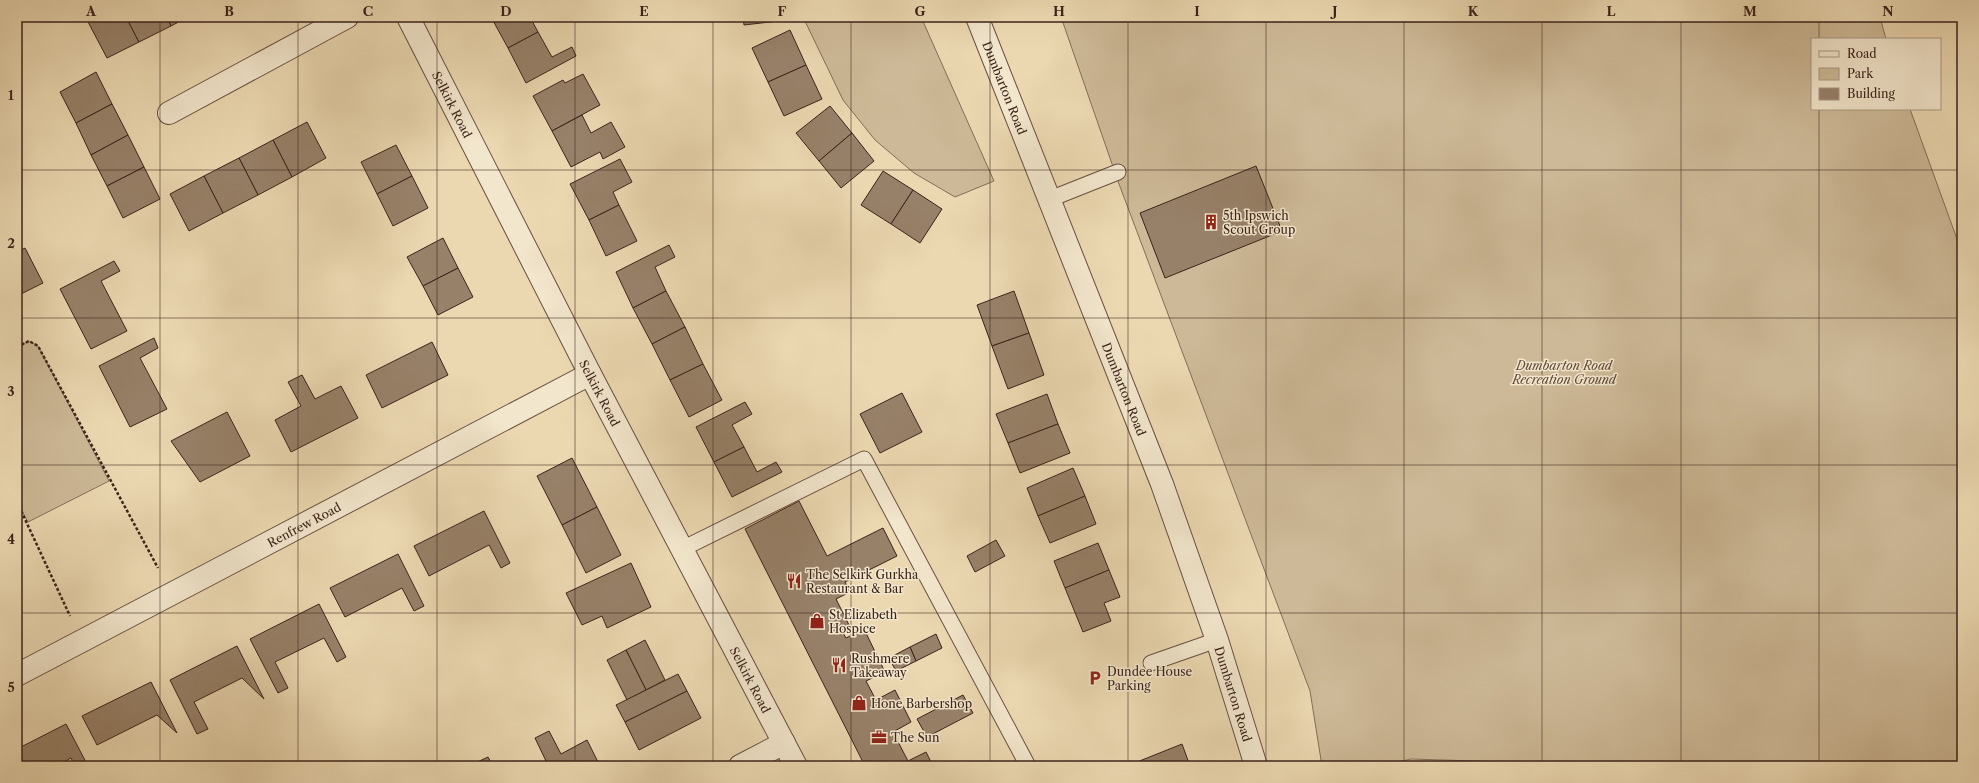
<svg xmlns="http://www.w3.org/2000/svg" width="1979" height="783" viewBox="0 0 1979 783" font-family="'Libre Caslon Text',serif">
<style>
.green{fill:#cdb997;stroke:#846e58}
.building{fill:#978169;stroke:#3b231a}
.lines{fill:none;stroke-linecap:round;stroke-linejoin:round}
.lane-casing{stroke:#675040;stroke-width:17}
.street-casing{stroke:#675040;stroke-width:24}
.path{stroke:#3b231a;stroke-width:2.5;stroke-dasharray:3 2;stroke-linecap:butt}
.lane{stroke:#f2e6cc;stroke-width:15}
.street{stroke:#f2e6cc;stroke-width:22}
.grid{fill:none;stroke:#3b231a;stroke-width:1;stroke-opacity:0.55}
.labels{text-anchor:middle;dominant-baseline:central;stroke-width:3;stroke-linejoin:round;paint-order:stroke}
.street-label{font-size:12px;fill:#3b231a;stroke:#f2e6cc}
.poi-label{font-size:12px;fill:#3b231a;stroke:#f2e6cc;text-anchor:start}
.park-label{font-size:12px;font-style:italic;fill:#604839;stroke:#f2e6cc}
.neatline{fill:none;stroke:#3b231a;stroke-width:1.5}
.grid-label{font-size:13px;text-anchor:middle;font-weight:bold;fill:#3b231a}
</style>
<rect width="100%" height="100%" fill="#ebd8b1"/>
<filter id="stains"><feTurbulence type="fractalNoise" baseFrequency=".005" numOctaves="4"/><feColorMatrix values="0 0 0 0 .2 0 0 0 0 .09 0 0 0 0 .02 0 0 0 .5 -.17"/></filter>
<radialGradient id="worn" r=".72"><stop offset=".6" stop-color="#630" stop-opacity="0"/><stop offset="1" stop-color="#630" stop-opacity=".3"/></radialGradient>
<g class="green">
<polygon points="803,17 921,17 994,181 955,197 914,173 875,140 843,100"/>
<polygon points="1061,17 1880,17 1886,39 1812,39 1812,109 1910,109 1962,253 1962,766 1577,766 1571,764 1411,759 1382,766 1322,766 1310,691 1119,184"/>
<polygon points="29,341 38,346 109,481 28,522 17,502 17,347"/>
</g>
<g class="building">
<polygon points="93,17 126,17 139,42 107,58 87,20"/>
<polygon points="126,17 167,17 171,26 139,42"/>
<polygon points="167,17 188,17 171,26"/>
<polygon points="491,17 530,17 538,32 508,48"/>
<polygon points="743,17 786,17 787,20 744,25"/>
<polygon points="790,30 806,65 768,82 752,48"/>
<polygon points="538,32 552,57 572,47 576,56 526,83 508,48"/>
<polygon points="806,65 822,99 784,116 768,82"/>
<polygon points="96,72 112,104 76,123 60,92"/>
<polygon points="583,74 600,105 552,131 533,96 563,80 565,83"/>
<polygon points="112,104 128,135 91,155 76,123"/>
<polygon points="830,106 852,133 819,161 796,133"/>
<polygon points="582,115 591,133 611,122 625,147 603,159 600,152 571,167 552,131"/>
<polygon points="307,122 326,158 292,177 273,140"/>
<polygon points="852,133 874,161 841,188 819,161"/>
<polygon points="128,135 144,167 107,186 91,155"/>
<polygon points="273,140 292,177 258,195 239,158"/>
<polygon points="396,145 412,176 377,194 361,162"/>
<polygon points="239,158 258,195 223,213 204,176"/>
<polygon points="620,159 632,182 613,192 619,205 589,220 570,184"/>
<polygon points="1256,166 1282,231 1165,278 1140,213"/>
<polygon points="144,167 160,199 123,218 107,186"/>
<polygon points="883,171 913,190 891,224 861,205"/>
<polygon points="204,176 223,213 189,231 170,194"/>
<polygon points="412,176 428,208 393,226 377,194"/>
<polygon points="913,190 942,209 920,243 891,224"/>
<polygon points="619,205 637,241 606,256 589,220"/>
<polygon points="443,238 458,268 423,286 407,257"/>
<polygon points="669,245 675,257 655,267 666,291 633,308 616,272"/>
<polygon points="25,248 43,283 17,296 17,252"/>
<polygon points="114,261 120,271 101,281 127,331 91,349 60,289"/>
<polygon points="458,268 473,297 438,315 423,286"/>
<polygon points="666,291 685,327 652,344 633,308"/>
<polygon points="1014,291 1029,333 992,346 977,305"/>
<polygon points="685,327 703,364 670,380 652,344"/>
<polygon points="1029,333 1044,375 1008,389 992,346"/>
<polygon points="154,338 158,348 140,358 167,409 130,427 99,366"/>
<polygon points="432,342 448,375 382,408 366,375"/>
<polygon points="703,364 722,400 689,417 670,380"/>
<polygon points="302,375 315,399 341,386 358,418 291,452 275,420 301,406 288,382"/>
<polygon points="902,393 922,432 880,453 860,414"/>
<polygon points="1047,394 1058,424 1008,443 996,414"/>
<polygon points="745,402 752,414 732,425 744,447 714,462 696,427"/>
<polygon points="227,412 250,456 200,482 171,441"/>
<polygon points="1058,424 1070,453 1020,473 1008,443"/>
<polygon points="744,447 757,472 776,462 782,472 732,497 714,462"/>
<polygon points="572,458 597,507 562,525 537,476"/>
<polygon points="1073,468 1085,496 1038,516 1027,488"/>
<polygon points="1085,496 1096,524 1050,543 1038,516"/>
<polygon points="799,501 827,556 883,528 897,556 845,582 850,592 836,599 851,629 843,633 846,638 864,629 885,672 866,681 876,700 895,690 911,722 893,732 908,761 926,752 933,766 865,766 745,529"/>
<polygon points="597,507 621,555 586,573 562,525"/>
<polygon points="484,511 510,563 501,568 489,545 429,576 414,546"/>
<polygon points="996,540 1005,556 975,572 967,556"/>
<polygon points="1098,543 1109,570 1065,588 1054,561"/>
<polygon points="398,554 424,606 414,611 402,588 345,617 330,588"/>
<polygon points="631,563 651,607 607,628 602,616 582,625 566,593"/>
<polygon points="1109,570 1120,597 1104,603 1111,621 1083,632 1065,588"/>
<polygon points="319,604 346,657 337,662 324,638 275,662 288,688 278,693 250,639"/>
<polygon points="936,634 942,648 916,661 910,647"/>
<polygon points="645,640 665,680 646,690 626,650"/>
<polygon points="237,646 264,699 242,678 194,702 208,729 197,734 170,680"/>
<polygon points="910,647 916,661 896,671 889,658"/>
<polygon points="626,650 646,690 627,700 607,660"/>
<polygon points="678,674 687,691 625,722 616,705"/>
<polygon points="151,682 177,733 157,715 97,745 82,716"/>
<polygon points="687,691 701,718 639,750 625,722"/>
<polygon points="963,695 973,713 927,737 917,719"/>
<polygon points="66,724 88,766 75,766 71,758 56,766 17,766 17,749"/>
<polygon points="549,731 561,754 587,740 600,766 537,766 546,761 535,738"/>
<polygon points="1182,744 1190,766 1127,766"/>
<polygon points="488,757 493,766 469,766"/>
</g>
<g class="lines">
<g class="lane-casing">
<g id="lane">
<polyline points="1050,199 1118,172"/>
<polyline points="682,549 864,459 1028,766"/>
<polyline points="1151,663 1217,640"/>
</g>
</g>
<g class="street-casing">
<g id="street">
<path id="s1" d="M408 17 590 374 796 766"/>
<path id="s2" d="M977 17 1162 484 1217 640 1256 766"/>
<polyline points="169,113 347,17"/>
<path id="s3" d="M17 675 590 374"/>
<polyline points="740,766 784,743"/>
</g>
</g>
<g class="path">
<polyline points="17,347 29,341 38,346 158,568"/>
<polyline points="17,502 70,616"/>
</g>
<use href="#lane" class="lane"/>
<use href="#street" class="street"/>
</g>
<path class="grid" d="M160 17V766M298 17V766M437 17V766M575 17V766M713 17V766M851 17V766M990 17V766M1128 17V766M1266 17V766M1404 17V766M1542 17V766M1681 17V766M1819 17V39M1819 109V766M17 170H1962M17 318H1962M17 465H1962M17 613H1962"/>
<defs>
<g id="building-bare" transform="scale(1.2)"><path d="M-4-6H4V6H1V3H-1V6H-4ZM-2.5-4.3h1.7v1.8h-1.7ZM.8-4.3h1.7v1.8H.8ZM-2.5-1h1.7V.8h-1.7ZM.8-1h1.7V.8H.8Z" fill="#8f2418" stroke="#f2e6cc" stroke-width="2.5" paint-order="stroke"/></g>
<g id="restaurant-bare" transform="scale(1.2)"><path d="M-5-6h1v4h1v-4h1v4h1v-4h1v5L-1.5 .5V6h-2V.5L-5-1ZM5-6V6H3V1.5H1.5Q1.5-4 5-6Z" fill="#8f2418" stroke="#f2e6cc" stroke-width="2.5" paint-order="stroke"/></g>
<g id="shop-bare" transform="scale(1.2)"><path d="M-5-2.5h2.3a2.7 3.5 0 0 1 5.4 0H5L5.5 6h-11ZM-1.5-2.5h3a1.5 2.3 0 0 0-3 0Z" fill="#8f2418" stroke="#f2e6cc" stroke-width="2.5" paint-order="stroke"/></g>
<g id="parking-bare" transform="scale(1.2)"><path d="M-3.5-5.5H1a3.5 3.5 0 0 1 0 7H-1V5.5H-3.5ZM-1-3.4V-.6H.8a1.4 1.4 0 0 0 0-2.8Z" fill="#8f2418" stroke="#f2e6cc" stroke-width="2.5" paint-order="stroke"/></g>
<g id="office-bare" transform="scale(1.2)"><path d="M-6-3h4V-5.5h4V-3h4V5H-6ZM-1-4.5V-3h2v-1.5ZM-6 0V1H6V0Z" fill="#8f2418" stroke="#f2e6cc" stroke-width="2.5" paint-order="stroke"/></g>
</defs>
<g fill-rule="evenodd">
<use href="#building-bare" x="1211" y="222"/>
<use href="#restaurant-bare" x="794" y="581"/>
<use href="#shop-bare" x="817" y="621"/>
<use href="#restaurant-bare" x="839" y="665"/>
<use href="#parking-bare" x="1095" y="678"/>
<use href="#shop-bare" x="859" y="703"/>
<use href="#office-bare" x="879" y="737"/>
</g>
<g class="labels">
<g class="street-label">
<text stroke="none"><textPath href="#s2" startOffset="76">Dumbarton Road</textPath></text>
<text stroke="none"><textPath href="#s1" startOffset="98">Selkirk Road</textPath></text>
<text stroke="none"><textPath href="#s2" startOffset="400">Dumbarton Road</textPath></text>
<text stroke="none"><textPath href="#s1" startOffset="422">Selkirk Road</textPath></text>
<text stroke="none"><textPath href="#s3" startOffset="324">Renfrew Road</textPath></text>
<text stroke="none"><textPath href="#s1" startOffset="746">Selkirk Road</textPath></text>
<text stroke="none"><textPath href="#s2" startOffset="724">Dumbarton Road</textPath></text>
</g>
<g class="poi-label">
<text x="1223" y="215">5th Ipswich<tspan x="1223" dy="14">Scout Group</tspan></text>
<text x="806" y="574">The Selkirk Gurkha<tspan x="806" dy="14">Restaurant &amp; Bar</tspan></text>
<text x="829" y="614">St Elizabeth<tspan x="829" dy="14">Hospice</tspan></text>
<text x="851" y="658">Rushmere<tspan x="851" dy="14">Takeaway</tspan></text>
<text x="1107" y="671">Dundee House<tspan x="1107" dy="14">Parking</tspan></text>
<text x="871" y="703">Hone Barbershop</text>
<text x="891" y="737">The Sun</text>
</g>
<g class="park-label">
<text x="1564" y="365">Dumbarton Road<tspan x="1564" dy="14">Recreation Ground</tspan></text>
</g>
</g>
<rect width="1979" height="783" fill="none" stroke="#ebd8b1" stroke-width="44"/>
<rect x="1811" y="38" width="130" height="72" fill="#f2e6cc" stroke="#a99885"/>
<rect x="1819" y="51" width="20" height="6" fill="#f2e6cc" stroke="#a99885"/>
<text x="1847" y="58" font-size="12" fill="#3b231a">Road</text>
<rect x="1819" y="68" width="20" height="12" fill="#cdb997" stroke="#a99885"/>
<text x="1847" y="78" font-size="12" fill="#3b231a">Park</text>
<rect x="1819" y="88" width="20" height="12" fill="#978169" stroke="#a99885"/>
<text x="1847" y="98" font-size="12" fill="#3b231a">Building</text>
<rect x="22" y="22" width="1935" height="739" class="neatline"/>
<g class="grid-label">
<text x="91" y="16">A</text>
<text x="229" y="16">B</text>
<text x="368" y="16">C</text>
<text x="506" y="16">D</text>
<text x="644" y="16">E</text>
<text x="782" y="16">F</text>
<text x="920" y="16">G</text>
<text x="1059" y="16">H</text>
<text x="1197" y="16">I</text>
<text x="1335" y="16">J</text>
<text x="1473" y="16">K</text>
<text x="1611" y="16">L</text>
<text x="1750" y="16">M</text>
<text x="1888" y="16">N</text>
<text x="11" y="100">1</text>
<text x="11" y="248">2</text>
<text x="11" y="396">3</text>
<text x="11" y="544">4</text>
<text x="11" y="692">5</text>
</g>
<rect width="100%" height="100%" filter="url(#stains)"/>
<rect width="100%" height="100%" fill="url(#worn)"/>
</svg>
